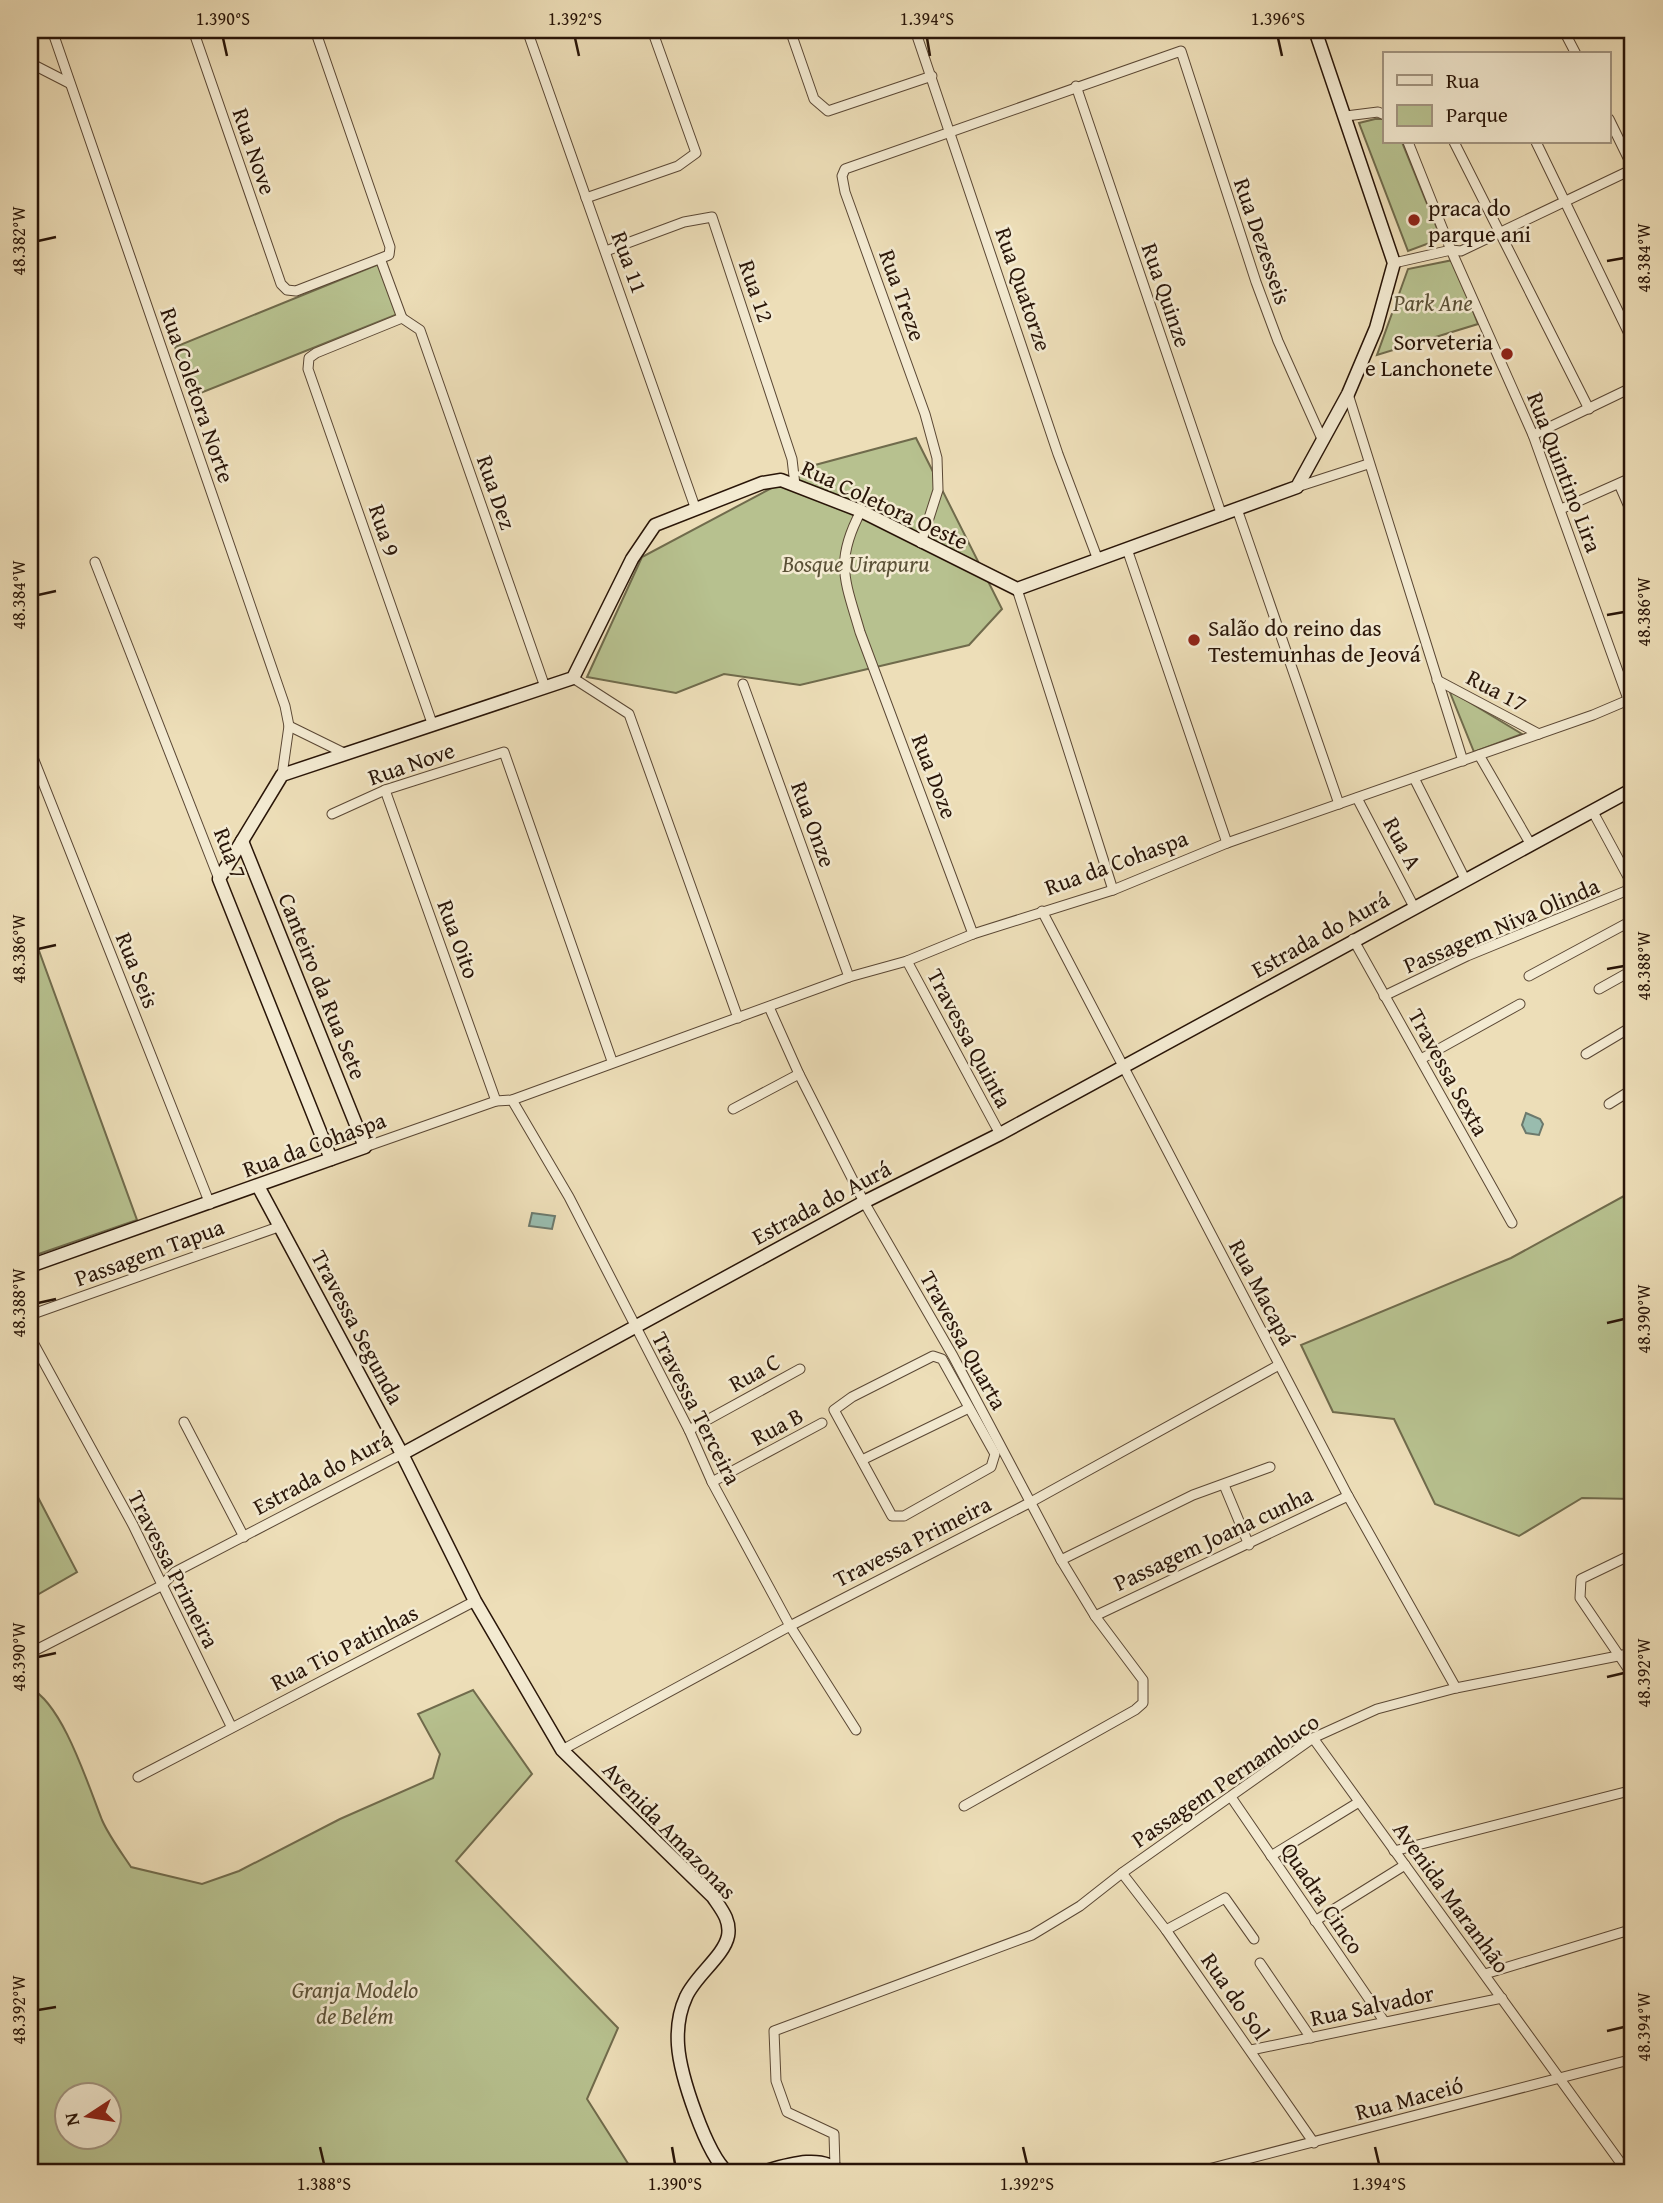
<svg xmlns="http://www.w3.org/2000/svg" width="1663" height="2203" viewBox="0 0 1663 2203" font-family="'Gentium Book Plus',serif">
<style>
.green{fill:#b7c18f;stroke:#706b4c;stroke-width:2;fill-rule:evenodd}
.water{fill:#99bcae;stroke:#6c796c;stroke-width:2}
.lines{fill:none;stroke-linecap:round;stroke-linejoin:round}
.street-casing{stroke:#5a4734;stroke-width:11}
.secondary-casing{stroke:#291508;stroke-width:15}
.street{stroke:#f3ead1;stroke-width:9}
.secondary{stroke:#f3ead1;stroke-width:12}
.ticks{fill:none;stroke:#291508;stroke-width:2.5}
.poi-dot{fill:#8f2418;stroke:#f3ead1;stroke-width:2.5}
.labels{text-anchor:middle;dominant-baseline:central;stroke-width:5;stroke-linejoin:round;paint-order:stroke}
.street-label{font-size:23px;fill:#291508;stroke:#f3ead1}
.poi-label{font-size:23px;fill:#291508;stroke:#f3ead1;text-anchor:start}
.park-label{font-size:23px;font-style:italic;fill:#5b5137;stroke:#f3ead1}
.neatline{fill:none;stroke:#291508;stroke-width:2.5}
.ticks-label{font-size:18px;text-anchor:middle;fill:#291508}
</style>
<rect width="100%" height="100%" fill="#eddeb8"/>
<filter id="stains"><feTurbulence type="fractalNoise" baseFrequency=".00286" numOctaves="4"/><feColorMatrix values="0 0 0 0 .2 0 0 0 0 .09 0 0 0 0 .02 0 0 0 .5 -.17"/></filter>
<radialGradient id="worn" r=".72"><stop offset=".6" stop-color="#630" stop-opacity="0"/><stop offset="1" stop-color="#630" stop-opacity=".3"/></radialGradient>
<g class="green">
<polygon points="1375,119 1385,119 1385,142 1402,142 1439,233 1435,241 1408,251 1359,123"/>
<polygon points="1453,260 1478,324 1377,355 1408,269"/>
<polygon points="379,264 398,314 193,396 175,347"/>
<polygon points="916,438 1002,609 969,645 800,685 724,674 676,693 587,677 642,557 815,465"/>
<polygon points="1449,690 1522,734 1474,752"/>
<polygon points="30,926 137,1220 30,1257"/>
<polygon points="1633,1191 1633,1499 1582,1498 1519,1536 1435,1504 1394,1419 1333,1412 1301,1345 1511,1258"/>
<polygon points="30,1482 77,1572 30,1599"/>
<path d="M30 1688C63 1704 88 1785 102 1820 109 1836 121 1852 131 1867L202 1884 239 1871 340 1819 433 1778 440 1754 418 1714 473 1690 532 1774 456 1861 618 2028 587 2099 634 2173H30ZM108 2094V2136H66V2094Z"/>
</g>
<g class="water">
<polygon points="1526,1113 1540,1119 1543,1124 1539,1135 1526,1133 1522,1125"/>
<polygon points="532,1213 555,1216 552,1229 529,1226"/>
</g>
<g class="lines">
<g class="street-casing">
<g id="street">
<polyline points="52,30 285,706 289,726 282,775"/>
<polyline points="193,30 281,284 287,290 296,291 389,255 390,247 315,30"/>
<polyline points="527,30 695,507"/>
<polyline points="790,30 814,99 828,111 932,76"/>
<polyline points="915,30 1058,454 1098,560"/>
<polyline points="1565,33 1576,54"/>
<polyline points="30,63 69,83"/>
<polyline points="1076,86 1222,516"/>
<polyline points="1346,116 1378,112 1385,115"/>
<polyline points="1609,119 1633,168"/>
<polyline points="1408,142 1451,250 1533,435 1633,713"/>
<polyline points="1454,142 1589,409"/>
<polyline points="1536,142 1633,342"/>
<polyline points="586,198 678,166 696,153 652,30"/>
<polyline points="606,251 684,222 712,217 792,459 795,485"/>
<polyline points="381,261 402,318"/>
<polyline points="1394,263 1451,250 1461,251 1633,169"/>
<polyline points="402,318 316,353 309,358 308,369 432,723"/>
<polyline points="402,318 420,330 545,687"/>
<polyline points="1348,394 1463,761"/>
<polyline points="1533,435 1633,387"/>
<polyline points="1619,484 1633,516"/>
<polyline points="1297,487 1368,464"/>
<polyline points="1237,509 1339,804"/>
<polyline points="1561,509 1633,477"/>
<path d="M861 511C834 562 845 580 860 632L973 934"/>
<polyline points="921,543 938,490 937,458 925,414 845,192 842,176 845,169 1181,51 1256,282 1278,341 1322,439"/>
<polyline points="1127,549 1227,843"/>
<polyline points="95,562 219,879"/>
<polyline points="1017,589 1113,890"/>
<polyline points="573,678 629,714 738,1018"/>
<polyline points="1437,680 1539,734"/>
<polyline points="743,684 849,977"/>
<polyline points="289,726 344,753"/>
<polyline points="30,750 210,1204"/>
<polyline points="1479,755 1531,845"/>
<polyline points="1414,778 1465,879"/>
<polyline points="385,790 496,1101"/>
<polyline points="1357,798 1414,907"/>
<polyline points="1593,812 1633,886"/>
<polyline points="332,814 385,790 504,752 612,1061"/>
<polyline points="1042,911 1348,1496 1456,1688"/>
<polyline points="1353,939 1512,1223"/>
<polyline points="907,961 1000,1134"/>
<polyline points="1529,976 1633,920"/>
<polyline points="1599,989 1633,970"/>
<polyline points="1384,996 1467,956 1633,888"/>
<polyline points="769,1007 799,1074 864,1202 953,1356 1061,1560 1095,1616 1143,1680 1143,1703 1135,1710 964,1806"/>
<polyline points="1586,1054 1633,1026"/>
<polyline points="1421,1059 1520,1004"/>
<polyline points="512,1100 569,1197 689,1430 712,1482 790,1626 856,1730"/>
<polyline points="1609,1104 1633,1089"/>
<polyline points="733,1109 799,1074"/>
<polyline points="365,1147 496,1101 512,1100 849,977 907,961 973,934 1113,890 1227,843 1593,715 1633,698"/>
<polyline points="30,1315 281,1226"/>
<polyline points="30,1337 133,1525 231,1726"/>
<polygon points="933,1356 942,1359 995,1454 991,1467 904,1516 892,1516 834,1410 852,1397"/>
<polyline points="184,1422 244,1537"/>
<polyline points="689,1430 800,1369"/>
<polyline points="862,1460 969,1408"/>
<polyline points="712,1482 822,1423"/>
<polyline points="1224,1485 1249,1545"/>
<polyline points="1633,1554 1581,1579 1580,1598 1633,1676"/>
<polyline points="1061,1560 1193,1495 1270,1467"/>
<polyline points="1095,1616 1348,1496"/>
<polyline points="30,1653 161,1586 175,1572 402,1454"/>
<polyline points="1313,1738 1628,2173"/>
<polyline points="562,1750 790,1626 1031,1502 1279,1365"/>
<polyline points="138,1777 475,1601"/>
<polyline points="1231,1797 1384,2021"/>
<polyline points="1394,1851 1633,1790"/>
<polyline points="1271,1856 1359,1802"/>
<polyline points="1122,1873 1166,1930 1314,2143"/>
<polyline points="1315,1921 1405,1865"/>
<polyline points="1166,1930 1225,1898 1254,1939"/>
<polyline points="1260,1963 1311,2038"/>
<polyline points="1485,1974 1633,1929"/>
<polyline points="1251,2050 1502,1998"/>
<polyline points="835,2167 834,2134 787,2112 776,2081 774,2031 1032,1935 1080,1906 1122,1873 1313,1738 1377,1709 1456,1688 1633,1653"/>
<polyline points="1193,2173 1633,2059"/>
</g>
</g>
<g class="secondary-casing">
<g id="secondary">
<polyline points="331,1159 219,879 282,775 573,678 632,559 655,525 762,483 781,480 861,511 1017,589 1297,487 1348,394 1376,328 1394,263 1315,30"/>
<path d="M258 1186 402 1454 475 1601 562 1750 713 1897C721 1909 731 1920 728 1936 724 1956 695 1976 686 1997 679 2012 677 2029 678 2045 680 2075 706 2154 728 2173"/>
<polyline points="30,1266 365,1147 242,841"/>
<polyline points="402,1454 864,1202 1000,1134 1633,789"/>
<path d="M759 2173C784 2166 821 2152 841 2173"/>
</g>
</g>
<use href="#street" class="street"/>
<use href="#secondary" class="secondary"/>
</g>
<path class="ticks" d="M223 38 227 56M575 38 579 56M927 38 930 56M1278 38 1282 56M38 241 56 237M1607 261 1624 258M38 595 56 591M1607 615 1624 612M38 949 56 945M1607 969 1624 966M38 1303 56 1299M1607 1323 1624 1319M38 1657 56 1653M1607 1677 1624 1673M38 2010 56 2007M1607 2031 1624 2027M320 2147 324 2164M672 2147 675 2164M1023 2147 1027 2164M1375 2147 1379 2164"/>
<g class="poi-dot">
<circle cx="1414" cy="220" r="7"/>
<circle cx="1507" cy="354" r="7"/>
<circle cx="1194" cy="640" r="7"/>
</g>
<g class="labels">
<g class="street-label">
<text transform="translate(255 151) rotate(71)">Rua Nove</text>
<text transform="translate(1263 241) rotate(71)">Rua Dezesseis</text>
<text transform="translate(630 262) rotate(70)">Rua 11</text>
<text transform="translate(1024 289) rotate(71)">Rua Quatorze</text>
<text transform="translate(757 291) rotate(71)">Rua 12</text>
<text transform="translate(903 295) rotate(70)">Rua Treze</text>
<text transform="translate(1167 295) rotate(71)">Rua Quinze</text>
<text transform="translate(198 395) rotate(71)">Rua Coletora Norte</text>
<text transform="translate(1565 472) rotate(69)">Rua Quintino Lira</text>
<text transform="translate(497 492) rotate(71)">Rua Dez</text>
<text transform="translate(885 504) rotate(25)">Rua Coletora Oeste</text>
<text transform="translate(385 530) rotate(71)">Rua 9</text>
<text transform="translate(1497 690) rotate(28)">Rua 17</text>
<text transform="translate(411 763) rotate(-19)">Rua Nove</text>
<text transform="translate(935 776) rotate(69)">Rua Doze</text>
<text transform="translate(814 824) rotate(70)">Rua Onze</text>
<text transform="translate(1403 843) rotate(62)">Rua A</text>
<text transform="translate(231 853) rotate(69)">Rua 7</text>
<text transform="translate(1116 862) rotate(-20)">Rua da Cohaspa</text>
<text transform="translate(1501 925) rotate(-23)">Passagem Niva Olinda</text>
<text transform="translate(1320 934) rotate(-29)">Estrada do Aurá</text>
<text transform="translate(459 939) rotate(70)">Rua Oito</text>
<text transform="translate(138 970) rotate(68)">Rua Seis</text>
<text transform="translate(323 986) rotate(68)">Canteiro da Rua Sete</text>
<text transform="translate(970 1038) rotate(62)">Travessa Quinta</text>
<text transform="translate(1449 1072) rotate(61)">Travessa Sexta</text>
<text transform="translate(314 1144) rotate(-20)">Rua da Cohaspa</text>
<text transform="translate(821 1202) rotate(-28)">Estrada do Aurá</text>
<text transform="translate(149 1252) rotate(-20)">Passagem Tapua</text>
<text transform="translate(1263 1292) rotate(62)">Rua Macapá</text>
<text transform="translate(358 1327) rotate(62)">Travessa Segunda</text>
<text transform="translate(964 1340) rotate(61)">Travessa Quarta</text>
<text transform="translate(754 1372) rotate(-29)">Rua C</text>
<text transform="translate(697 1408) rotate(63)">Travessa Terceira</text>
<text transform="translate(777 1426) rotate(-28)">Rua B</text>
<text transform="translate(322 1472) rotate(-28)">Estrada do Aurá</text>
<text transform="translate(1213 1538) rotate(-25)">Passagem Joana cunha</text>
<text transform="translate(912 1541) rotate(-27)">Travessa Primeira</text>
<text transform="translate(174 1569) rotate(63)">Travessa Primeira</text>
<text transform="translate(344 1647) rotate(-27)">Rua Tio Patinhas</text>
<text transform="translate(1225 1780) rotate(-34)">Passagem Pernambuco</text>
<text transform="translate(670 1830) rotate(46)">Avenida Amazonas</text>
<text transform="translate(1452 1897) rotate(54)">Avenida Maranhão</text>
<text transform="translate(1323 1898) rotate(56)">Quadra Cinco</text>
<text transform="translate(1236 1996) rotate(55)">Rua do Sol</text>
<text transform="translate(1372 2005) rotate(-12)">Rua Salvador</text>
<text transform="translate(1409 2098) rotate(-15)">Rua Maceió</text>
</g>
<g class="poi-label">
<text x="1428" y="207">praca do<tspan x="1428" dy="26">parque ani</tspan></text>
<text x="1493" y="341" text-anchor="end">Sorveteria<tspan x="1493" dy="26">e Lanchonete</tspan></text>
<text x="1208" y="627">Salão do reino das<tspan x="1208" dy="26">Testemunhas de Jeová</tspan></text>
</g>
<g class="park-label">
<text x="1433" y="302">Park Ane</text>
<text x="856" y="563">Bosque Uirapuru</text>
<text x="355" y="1989">Granja Modelo<tspan x="355" dy="26">de Belém</tspan></text>
</g>
</g>
<rect width="1663" height="2203" fill="none" stroke="#eddeb8" stroke-width="77"/>
<rect x="1383" y="52" width="228" height="91" fill="#f3ead1" stroke="#a29581" stroke-width="2"/>
<rect x="1397" y="75" width="35" height="10" fill="#f3ead1" stroke="#a29581" stroke-width="2"/>
<text x="1446" y="88" font-size="21" fill="#291508">Rua</text>
<rect x="1397" y="105" width="35" height="21" fill="#b7c18f" stroke="#a29581" stroke-width="2"/>
<text x="1446" y="122" font-size="21" fill="#291508">Parque</text>
<g transform="translate(88 2116) rotate(258)"><circle r="33" fill="#f3ead1" stroke="#a29581" stroke-width="2"/>
<path d="M0-5L12 26L0 18L-12 26Z" fill="#8f2418"/>
<text y="-10" font-size="19" font-weight="bold" text-anchor="middle" fill="#291508">N</text>
</g>
<rect x="38" y="38" width="1586" height="2126" class="neatline"/>
<g class="ticks-label">
<text x="223" y="25">1.390°S</text>
<text x="575" y="25">1.392°S</text>
<text x="927" y="25">1.394°S</text>
<text x="1278" y="25">1.396°S</text>
<text transform="translate(19 241) rotate(-90)" y="6">48.382°W</text>
<text transform="translate(1644 258) rotate(-90)" y="6">48.384°W</text>
<text transform="translate(19 595) rotate(-90)" y="6">48.384°W</text>
<text transform="translate(1644 612) rotate(-90)" y="6">48.386°W</text>
<text transform="translate(19 949) rotate(-90)" y="6">48.386°W</text>
<text transform="translate(1644 966) rotate(-90)" y="6">48.388°W</text>
<text transform="translate(19 1303) rotate(-90)" y="6">48.388°W</text>
<text transform="translate(1644 1319) rotate(-90)" y="6">48.390°W</text>
<text transform="translate(19 1657) rotate(-90)" y="6">48.390°W</text>
<text transform="translate(1644 1673) rotate(-90)" y="6">48.392°W</text>
<text transform="translate(19 2010) rotate(-90)" y="6">48.392°W</text>
<text transform="translate(1644 2027) rotate(-90)" y="6">48.394°W</text>
<text x="324" y="2190">1.388°S</text>
<text x="675" y="2190">1.390°S</text>
<text x="1027" y="2190">1.392°S</text>
<text x="1379" y="2190">1.394°S</text>
</g>
<rect width="100%" height="100%" filter="url(#stains)"/>
<rect width="100%" height="100%" fill="url(#worn)"/>
</svg>
